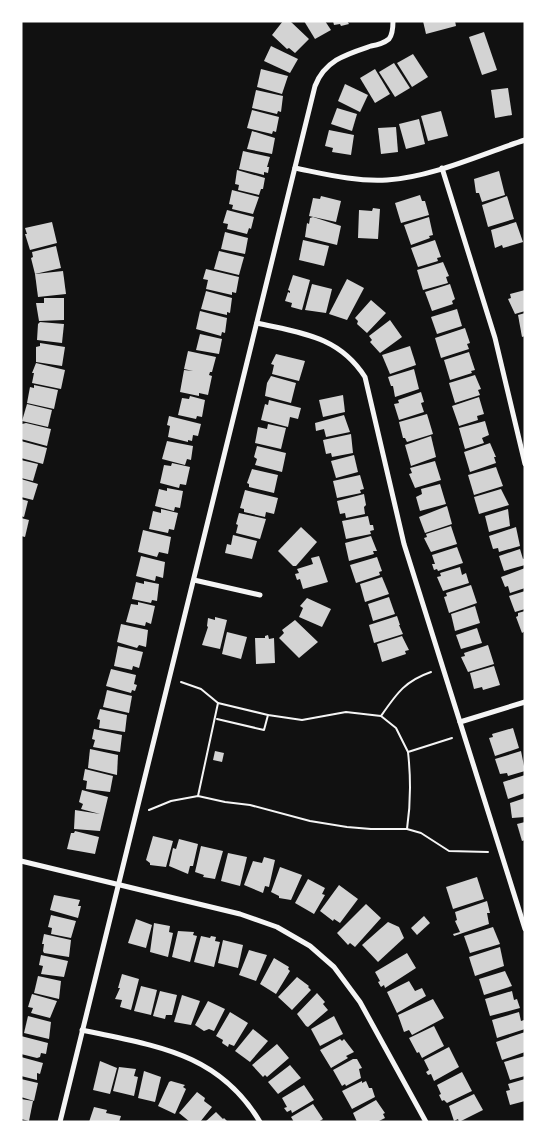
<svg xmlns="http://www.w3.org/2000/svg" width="546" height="1143" viewBox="0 0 546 1143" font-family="'Open Sans',sans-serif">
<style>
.building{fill:#d3d3d3}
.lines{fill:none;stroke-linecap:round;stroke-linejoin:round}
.path{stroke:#f5f5f5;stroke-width:2}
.minor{stroke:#f5f5f5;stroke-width:5}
</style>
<rect width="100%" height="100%" fill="#111"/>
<g class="building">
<polygon points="283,21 290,21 309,39 295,53 289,48 287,49 272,35"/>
<polygon points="304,21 325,21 331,30 315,39"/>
<polygon points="333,21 347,21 349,24 341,26 340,24 334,25"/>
<polygon points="423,21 455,21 456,26 426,34"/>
<polygon points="484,32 497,70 482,75 469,37"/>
<polygon points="271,46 298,59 290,73 264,61"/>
<polygon points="413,54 428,77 412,87 397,63"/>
<polygon points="394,63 410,88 395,97 379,72"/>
<polygon points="261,69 288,76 282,94 257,87"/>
<polygon points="375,69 390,94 375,103 360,78"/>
<polygon points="345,84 368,95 360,112 338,101"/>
<polygon points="508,88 512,115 495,118 491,90"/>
<polygon points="256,90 283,96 281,112 278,111 277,114 252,108"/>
<polygon points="337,108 357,114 352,131 331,124"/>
<polygon points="252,110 279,117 276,132 273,131 272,134 247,128"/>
<polygon points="441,111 448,136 428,141 421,116"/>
<polygon points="419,119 425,144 406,149 399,124"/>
<polygon points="396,127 398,152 381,154 378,128"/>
<polygon points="329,130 354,135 351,155 332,152 333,148 325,146"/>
<polygon points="252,131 275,138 272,154 247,149"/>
<polygon points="243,151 270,157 267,167 269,167 268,173 264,172 264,175 239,169"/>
<polygon points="237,170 265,178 263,189 261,189 259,195 238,190 239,185 235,184"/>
<polygon points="499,171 505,195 482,202 479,193 476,193 474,179"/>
<polygon points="232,190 259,197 253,214 232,209 233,205 229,204"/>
<polygon points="420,195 422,201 425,201 429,215 401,223 395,203"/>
<polygon points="321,196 341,201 336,222 309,216 313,198 320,199"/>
<polygon points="507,196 514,219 488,227 482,205"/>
<polygon points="373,208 380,209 378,239 358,238 359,210 372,211"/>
<polygon points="227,210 254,217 251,229 249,228 247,234 227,229 228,224 223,223"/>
<polygon points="313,217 341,226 337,245 305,237 307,223 309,224 310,218"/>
<polygon points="429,217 433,235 429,236 430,238 411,245 404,225"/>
<polygon points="52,222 57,243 30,250 25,234 27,234 25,228"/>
<polygon points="516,222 523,242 503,248 502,245 495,248 491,230"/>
<polygon points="225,232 248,238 245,254 221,249"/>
<polygon points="303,240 329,246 324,266 299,260"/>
<polygon points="435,240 441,257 437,258 438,261 418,267 411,248"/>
<polygon points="56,246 61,268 35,274 31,258 33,257 32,252"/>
<polygon points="219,251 244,257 239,275 214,269"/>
<polygon points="443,262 449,276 446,277 448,283 423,290 417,270"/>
<polygon points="206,269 239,277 236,293 232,292 232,295 206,289 208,280 203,279"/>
<polygon points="63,271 66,294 38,297 35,274"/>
<polygon points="293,275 310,280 302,310 291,307 292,303 285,301 288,292 290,293 290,291 288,290"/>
<polygon points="347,279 364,288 347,320 329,314"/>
<polygon points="312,284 332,289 326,313 305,310"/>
<polygon points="450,284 455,299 452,301 453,304 432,311 425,292"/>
<polygon points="525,290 525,311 515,314 508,299 511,298 510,294"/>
<polygon points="206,291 232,298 230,313 227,312 227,315 201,309"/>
<polygon points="44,298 64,298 64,320 39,321 36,303 44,303"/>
<polygon points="371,300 386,313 367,333 357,324 358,321 355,318"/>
<polygon points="457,309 462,326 437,334 431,317"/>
<polygon points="200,311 227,318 225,333 222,332 221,336 196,329"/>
<polygon points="525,313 525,336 522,337 518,315"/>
<polygon points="390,320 402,337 380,353 370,342 372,340 369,336"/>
<polygon points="40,322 64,324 62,343 37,340 38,324"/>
<polygon points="465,328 470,343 467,344 469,349 441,358 435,338"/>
<polygon points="200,334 222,339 219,354 196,350"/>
<polygon points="40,343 65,347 62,366 36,362 36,347 40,346"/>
<polygon points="410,346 416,365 390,374 382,355"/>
<polygon points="188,351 216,357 212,372 210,372 209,375 212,376 208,395 199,393 199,396 180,392 184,370 193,371 184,369"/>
<polygon points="469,352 475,370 471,371 472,373 450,380 444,360"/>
<polygon points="276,354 305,361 299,381 272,374 274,365 271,364"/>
<polygon points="36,363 65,370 61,389 32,383 34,373 32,373"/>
<polygon points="414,369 419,389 395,397 393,386 391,386 388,377"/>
<polygon points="475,375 481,389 478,390 480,395 455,403 449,383"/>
<polygon points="271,376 296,383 291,403 265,396 267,383"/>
<polygon points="34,385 58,390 54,409 27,403 30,387 34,388"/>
<polygon points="421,392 424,402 421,403 424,412 399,420 394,404 399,403 398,400"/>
<polygon points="343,395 345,412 323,417 319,400"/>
<polygon points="190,396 205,400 202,417 197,416 196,419 178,415 182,398 189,399"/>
<polygon points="479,397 484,414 477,416 478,420 459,426 452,406"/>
<polygon points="269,400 301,408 298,419 290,417 288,427 261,420 265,404 268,405"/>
<polygon points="27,404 52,410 48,427 22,421"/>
<polygon points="427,414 433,434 407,442 405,438 403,438 399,422"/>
<polygon points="344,415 350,432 326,437 324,429 316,431 315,423"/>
<polygon points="169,416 201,424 198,436 193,435 192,441 188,440 188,442 168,437 170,426 167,425"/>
<polygon points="485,421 489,435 482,438 484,443 465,449 459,428"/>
<polygon points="26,423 51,429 47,446 21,439 22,424"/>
<polygon points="268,424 286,428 281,449 255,443 258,427 267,429"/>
<polygon points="351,434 353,453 332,457 331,453 326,454 323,440"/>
<polygon points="431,436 436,457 411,466 405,445"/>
<polygon points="21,441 47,448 43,464 21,458"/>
<polygon points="167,441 193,446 191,460 187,459 185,465 162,459"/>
<polygon points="490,443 496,457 494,457 496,463 470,472 464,452"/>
<polygon points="257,446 286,453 282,472 255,465 257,459 254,457"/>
<polygon points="354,455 358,472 336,478 331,461"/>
<polygon points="21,460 38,464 33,481 21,478"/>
<polygon points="435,461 441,480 415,488 409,474 412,473 410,468"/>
<polygon points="172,463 190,467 186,485 180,484 179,488 160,483 164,465 171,466"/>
<polygon points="496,467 503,486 474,495 468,475"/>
<polygon points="252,469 278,475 274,493 249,487 249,484 247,483"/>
<polygon points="360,475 364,489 360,490 361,493 337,498 333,481"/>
<polygon points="21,479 38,484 33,500 21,497"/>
<polygon points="440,484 446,504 420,511 416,497 422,494 421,489"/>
<polygon points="167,488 183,491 180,508 175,507 174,511 155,506 159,489 167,491"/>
<polygon points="501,489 509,505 479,514 474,497"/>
<polygon points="245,490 278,498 274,514 266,512 265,517 244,512 244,509 240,508"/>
<polygon points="364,494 366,505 364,507 365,514 346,518 345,513 340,514 337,501"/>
<polygon points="21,499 28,501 24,517 21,516"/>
<polygon points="447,506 452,524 425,533 419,517"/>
<polygon points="161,509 178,513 174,530 169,529 168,533 149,529 153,511 161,513"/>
<polygon points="508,509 510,526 489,532 485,516"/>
<polygon points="239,513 266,519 260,539 236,533 238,525 236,524"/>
<polygon points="368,516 370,525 373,525 374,530 370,531 371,534 346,539 342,521"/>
<polygon points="21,518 29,520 25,537 21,536"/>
<polygon points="451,526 457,544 431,552 424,538 427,537 426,534"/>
<polygon points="301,527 317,542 296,566 293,566 278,551"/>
<polygon points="516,527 520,546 499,552 498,548 493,549 489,536"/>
<polygon points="143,530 171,537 168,554 159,552 157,557 138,552"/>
<polygon points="233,535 257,541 252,559 225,553 227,544 231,545"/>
<polygon points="371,536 377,551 373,551 374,554 349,561 345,543"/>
<polygon points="457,547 463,563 438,571 437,569 434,570 432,564 435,564 432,555"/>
<polygon points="520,549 523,559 525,558 525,565 504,571 499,556"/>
<polygon points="141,556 165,562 163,578 156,576 155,581 136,576"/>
<polygon points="319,556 328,582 303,589 300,579 297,580 295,574 299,573 297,569 313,564 311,558"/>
<polygon points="377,557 382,571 379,572 380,575 356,583 350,565"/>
<polygon points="460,567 462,575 466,573 469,583 443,591 437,577 441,576 440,573"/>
<polygon points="525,568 525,588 510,593 508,586 505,587 501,577"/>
<polygon points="382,577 389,594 365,602 360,584"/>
<polygon points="144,581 159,584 157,601 152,600 151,603 132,599 136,582 144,584"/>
<polygon points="471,585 477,603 449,613 444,597 447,596 446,593"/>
<polygon points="525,591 525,609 515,612 509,596"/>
<polygon points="389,597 395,614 373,621 368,604"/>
<polygon points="307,598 331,609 322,627 299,617 303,608 300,606"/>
<polygon points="138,602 155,606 151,624 146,622 145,626 126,622 131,604 138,605"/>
<polygon points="475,606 480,623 455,631 451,614"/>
<polygon points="525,611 525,631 522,633 516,617 518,616 518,613"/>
<polygon points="397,616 400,625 399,625 403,634 374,643 369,625"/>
<polygon points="215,617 227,620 220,649 202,645 208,627 207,626 208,618 215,620"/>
<polygon points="295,620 318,642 299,658 279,638 284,633 282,630"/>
<polygon points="121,624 148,630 146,647 139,645 137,648 117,642"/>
<polygon points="477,628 482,643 461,649 456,635"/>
<polygon points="227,632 247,637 241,659 222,654"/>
<polygon points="268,635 269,639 274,638 275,663 256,664 255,638 265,638 265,636"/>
<polygon points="402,636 409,650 405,651 406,654 382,662 377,644"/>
<polygon points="488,645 494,664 468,672 461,657 465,656 464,653"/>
<polygon points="118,646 143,652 139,668 133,666 132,670 114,666"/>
<polygon points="494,666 500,685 483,690 482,687 474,689 470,673"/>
<polygon points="111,669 136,675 134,684 137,685 135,691 132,690 131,693 106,686"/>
<polygon points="107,690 132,696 129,713 103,707"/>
<polygon points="100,709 127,715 125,732 99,728 100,720 97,719"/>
<polygon points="513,728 519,748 495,756 489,738 493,737 492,734"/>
<polygon points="94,729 122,735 120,752 93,747 95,740 92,739"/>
<polygon points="90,749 118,755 117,775 88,768"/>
<polygon points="215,751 224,753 222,762 213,760"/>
<polygon points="521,751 525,771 508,776 507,773 500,774 495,759"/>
<polygon points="85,769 113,776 110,792 86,789 87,781 83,780"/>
<polygon points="525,775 525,793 508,799 503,782"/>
<polygon points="82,790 108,797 100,831 74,829 75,810 100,814 81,809 83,804 79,802"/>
<polygon points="525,798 525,817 512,818 510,803"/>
<polygon points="525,822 525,840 522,841 517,824"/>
<polygon points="75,831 99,837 95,854 67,849 71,833 74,833"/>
<polygon points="153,836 173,841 166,867 150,865 150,863 146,860"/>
<polygon points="179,839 198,844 193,866 190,866 188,874 169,866 173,848 176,849"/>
<polygon points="201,846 223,851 215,879 203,877 204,875 195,872"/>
<polygon points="228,853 247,857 240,886 221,881"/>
<polygon points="264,857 275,860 269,887 265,886 263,893 244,885 253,861 262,863"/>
<polygon points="280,867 302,875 291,900 279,898 279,896 271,892"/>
<polygon points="477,877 484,899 453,909 446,887"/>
<polygon points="308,879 325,888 322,894 325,895 314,914 295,903"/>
<polygon points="339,885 358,899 340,923 334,919 333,921 320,911"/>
<polygon points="54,895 80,900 78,906 81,906 78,918 50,910"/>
<polygon points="487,901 490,913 487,913 489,924 454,936 453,934 460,932 455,921 457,920 455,912"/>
<polygon points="366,904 381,918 355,947 350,943 348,945 337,933"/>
<polygon points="51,915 76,921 71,938 51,934 52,928 48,927"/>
<polygon points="424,916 430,923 417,935 411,928"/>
<polygon points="136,919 152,925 146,948 128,943"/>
<polygon points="388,922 399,927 404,938 378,962 362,945"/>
<polygon points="154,923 170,926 169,932 173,933 168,957 150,952"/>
<polygon points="493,927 500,944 470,953 464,936"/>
<polygon points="178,931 194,932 193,935 197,936 190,962 172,957"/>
<polygon points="44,934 71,940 69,957 44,953 43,951 44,944 42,944"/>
<polygon points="201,936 210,938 211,936 216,937 215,941 220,942 214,967 194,962"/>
<polygon points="223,940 243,945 238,968 218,963"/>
<polygon points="500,947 504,966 475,976 469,957"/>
<polygon points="249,950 267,955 256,981 239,975"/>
<polygon points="407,953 416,968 385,988 384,985 381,987 378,982 380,981 375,972"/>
<polygon points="41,955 68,961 64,977 41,974 43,966 39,965"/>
<polygon points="274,958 289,967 288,969 290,971 276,994 260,984"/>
<polygon points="505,971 512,986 484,995 479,979"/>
<polygon points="122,974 139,979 131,1010 120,1007 122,1000 115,999 120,988 118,988"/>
<polygon points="38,976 61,981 59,999 34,993"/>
<polygon points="297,977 309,986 308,987 311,990 292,1010 278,997"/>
<polygon points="409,981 415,991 422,988 426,996 397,1013 387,992"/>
<polygon points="141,986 157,990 151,1015 134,1011"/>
<polygon points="160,991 177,995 172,1015 166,1015 165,1019 153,1016"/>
<polygon points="512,991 514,1000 517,999 520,1008 490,1016 485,999"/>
<polygon points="317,993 325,1002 323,1004 328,1010 308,1027 306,1026 297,1014"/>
<polygon points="32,994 57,1001 50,1018 31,1013 33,1008 28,1007"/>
<polygon points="182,995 200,1001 191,1025 174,1022"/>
<polygon points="433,999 444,1018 412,1035 409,1030 404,1032 398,1015"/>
<polygon points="208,1001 225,1009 214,1031 209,1029 204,1031 195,1025"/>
<polygon points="230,1012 248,1023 234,1046 229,1044 228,1047 222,1043 223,1040 216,1036"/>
<polygon points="519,1012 521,1021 524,1020 525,1029 497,1038 492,1020"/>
<polygon points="28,1016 51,1022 49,1039 24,1033"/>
<polygon points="334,1016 343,1034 320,1046 311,1029"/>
<polygon points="434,1026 444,1046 422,1058 419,1052 417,1053 409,1038"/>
<polygon points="253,1029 268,1041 250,1062 235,1051"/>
<polygon points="525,1032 525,1052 502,1060 496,1042"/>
<polygon points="21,1036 48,1043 46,1054 41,1053 40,1057 37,1058 21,1054"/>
<polygon points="340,1039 342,1041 344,1039 354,1052 346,1056 348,1058 331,1068 320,1050"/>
<polygon points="277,1044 289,1058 267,1077 265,1075 263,1077 252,1065"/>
<polygon points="449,1047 459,1067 434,1081 431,1074 428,1075 426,1072 429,1070 424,1060"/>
<polygon points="525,1056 525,1076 510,1080 504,1062"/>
<polygon points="21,1057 43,1063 40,1074 37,1073 37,1080 21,1076"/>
<polygon points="353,1059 357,1059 362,1068 359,1069 361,1078 346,1086 345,1084 342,1086 333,1070"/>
<polygon points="100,1061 117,1068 110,1094 93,1090"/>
<polygon points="290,1065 301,1078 278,1094 268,1082"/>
<polygon points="119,1067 136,1069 134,1076 138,1077 134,1096 113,1091"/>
<polygon points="144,1071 161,1077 155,1102 138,1098"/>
<polygon points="462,1072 472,1091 447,1103 444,1100 442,1101 439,1095 441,1094 437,1085"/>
<polygon points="21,1079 38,1083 34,1101 21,1097"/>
<polygon points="525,1079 525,1101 510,1105 506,1091 510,1090 508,1084"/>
<polygon points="171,1081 185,1085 183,1087 186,1089 175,1114 158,1106 169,1082"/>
<polygon points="362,1081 362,1083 366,1081 369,1088 372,1088 375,1097 352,1109 342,1091"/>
<polygon points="304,1085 314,1100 292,1113 291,1110 287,1112 284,1108 287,1107 282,1098"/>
<polygon points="197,1092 205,1098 204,1101 212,1107 200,1122 190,1122 179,1113"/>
<polygon points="474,1094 483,1110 459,1122 458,1119 454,1121 449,1106"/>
<polygon points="21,1099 33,1101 29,1121 21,1119"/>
<polygon points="376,1100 385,1113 383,1114 385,1118 377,1122 357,1122 353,1113"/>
<polygon points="313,1104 323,1119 318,1122 294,1122 291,1117"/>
<polygon points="94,1107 107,1110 106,1113 121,1116 119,1122 89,1122"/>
<polygon points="216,1112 223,1119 224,1118 228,1122 205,1122"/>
</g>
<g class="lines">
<g class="path">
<polyline points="181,682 201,689 218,703 268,715 302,720 346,712 381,716"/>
<polyline points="217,719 264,730 268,715"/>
<path d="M452 738 408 752C411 779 411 802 407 829L421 833 449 851 488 852"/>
<path d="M408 752 396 728 381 716C397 693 405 681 431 672"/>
<polyline points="198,796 218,703"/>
<polyline points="149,810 171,801 198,796 225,802 250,805 310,821 347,827 371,829 407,829"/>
</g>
<g class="minor">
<path d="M295 168C325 174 356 182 387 180 433 177 481 154 525 140"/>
<polyline points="442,168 495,338 525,464"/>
<path d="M257 323C301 333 339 336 365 377L404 544 525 929"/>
<polyline points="194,580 260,595"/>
<polyline points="460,722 525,702"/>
<polyline points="21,861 240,914 277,927 310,946 334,967 360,1002 426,1122"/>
<path d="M82 1030C155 1046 218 1052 260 1122"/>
<path d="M60 1122 315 86C325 60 347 54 371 46 377 45 384 43 389 39 393 34 393 27 393 21"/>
</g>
</g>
<rect width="546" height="1143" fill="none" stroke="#ffffff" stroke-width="45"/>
</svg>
